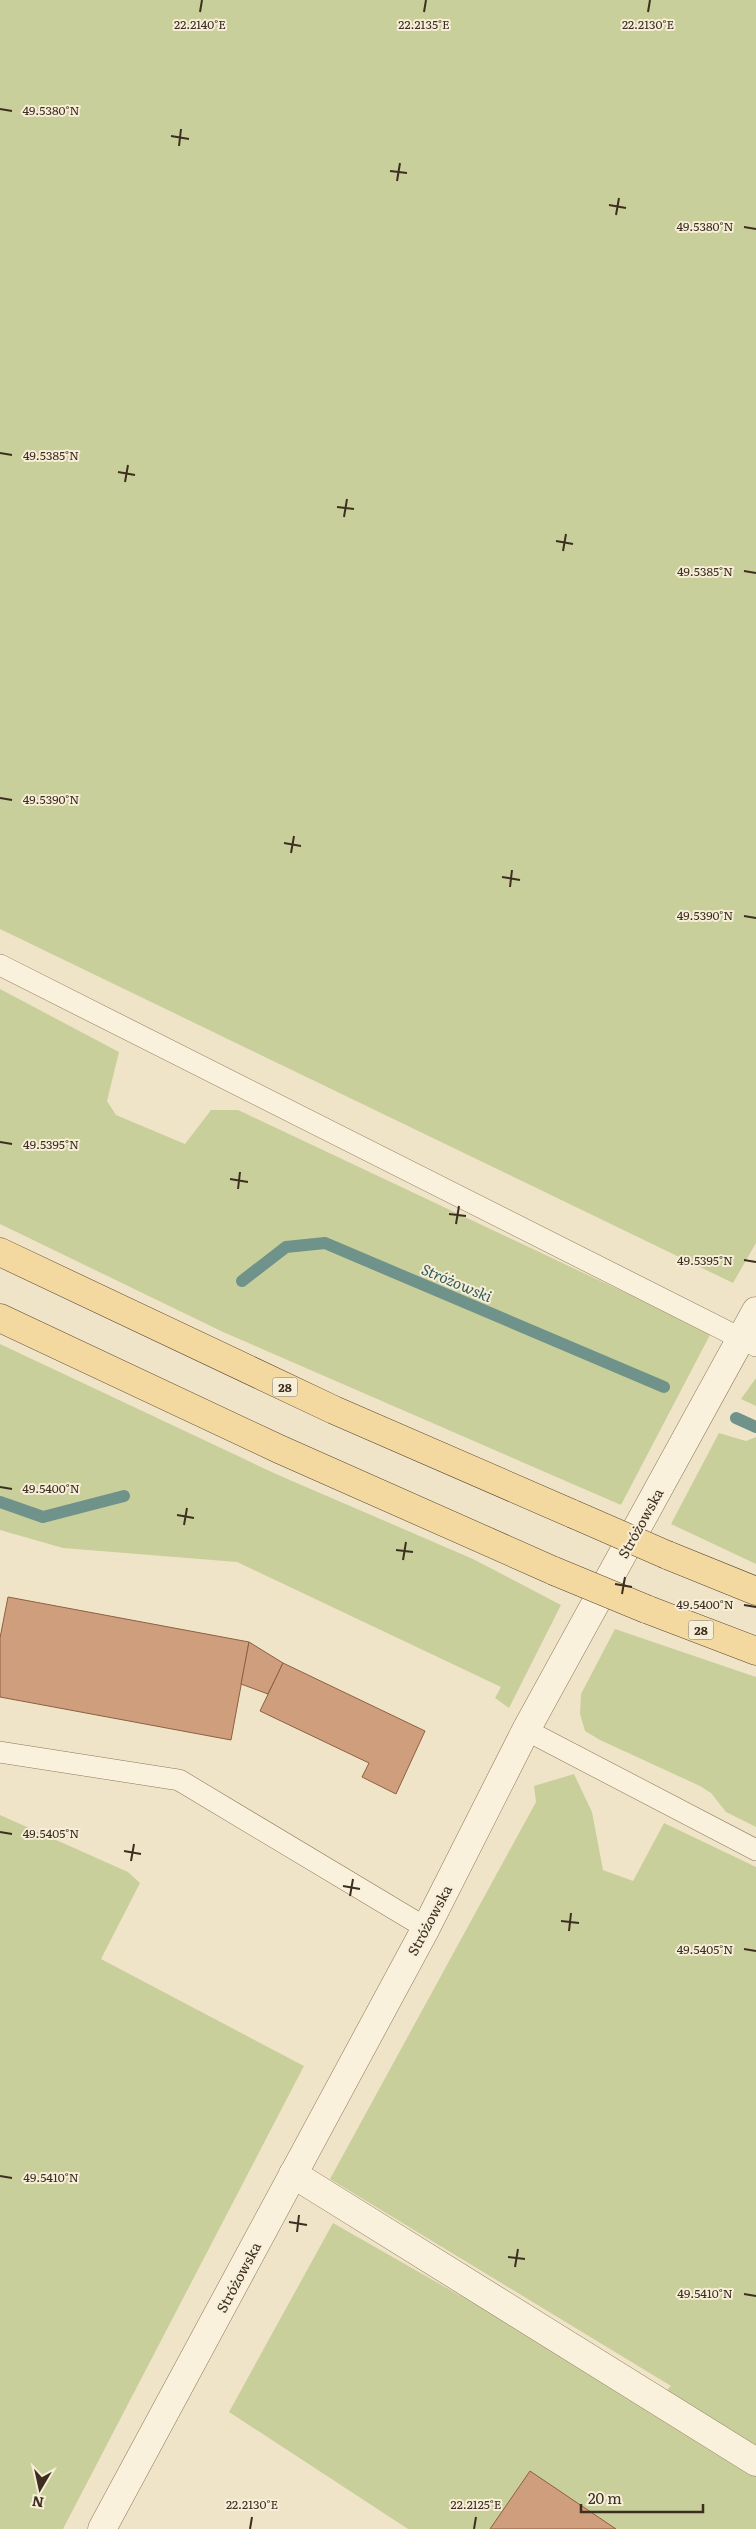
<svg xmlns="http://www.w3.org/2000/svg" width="756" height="2529" viewBox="0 0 756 2529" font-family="Literata,serif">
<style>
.green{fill:#c9cf9b}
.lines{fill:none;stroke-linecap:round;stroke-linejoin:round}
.stream{stroke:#6f938a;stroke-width:12}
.building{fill:#cf9f7d;stroke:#8d5f41}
.lane-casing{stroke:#8d765c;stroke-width:22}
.street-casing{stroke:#8d765c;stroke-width:29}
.primary-casing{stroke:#5b4430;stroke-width:29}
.lane{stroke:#faf1dc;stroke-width:21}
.street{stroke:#faf1dc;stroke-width:28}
.primary{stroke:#f3d9a0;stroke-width:28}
.primary-bridge-casing{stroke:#5b4430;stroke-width:29;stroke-linecap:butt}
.primary-bridge{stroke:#f3d9a0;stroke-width:28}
.ticks{fill:none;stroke:#3d2e20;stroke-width:2}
.labels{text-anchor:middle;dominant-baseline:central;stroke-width:4;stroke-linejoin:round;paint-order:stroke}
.shield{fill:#f7eed8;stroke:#756857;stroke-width:1}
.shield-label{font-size:12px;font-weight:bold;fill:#3d2e20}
.street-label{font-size:14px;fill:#3d2e20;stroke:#f7eed8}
.water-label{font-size:15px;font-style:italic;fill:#2f5d5a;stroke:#f7eed8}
.ticks-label{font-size:12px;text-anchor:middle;fill:#3d2e20;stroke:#f7eed8;stroke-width:4;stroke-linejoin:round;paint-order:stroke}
</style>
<rect width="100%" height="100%" fill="#f0e4c8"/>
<g class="green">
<polygon points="0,0 756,0 756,1243 733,1283 0,929"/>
<polygon points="0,989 119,1052 107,1101 116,1115 185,1144 211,1110 238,1110 711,1333 621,1505 223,1332 0,1224"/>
<polygon points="0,1344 276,1474 473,1559 561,1605 509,1708 495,1698 501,1687 237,1562 63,1548 0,1530"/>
<polygon points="756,1378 756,1406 741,1399"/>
<polygon points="719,1433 746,1441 756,1437 756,1564 671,1524"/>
<polygon points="615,1629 756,1677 756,1827 726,1812 711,1793 700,1786 600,1740 585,1731 580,1714 581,1694"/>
<polygon points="574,1774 592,1812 603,1870 633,1881 664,1823 756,1867 756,2529 408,2529 229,2412 333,2223 652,2405 671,2386 330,2179 536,1802 534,1786"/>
<polygon points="0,1815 128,1872 140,1883 101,1959 304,2066 63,2529 0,2529"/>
</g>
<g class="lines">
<g class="stream">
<polyline points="242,1281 286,1247 325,1243 664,1387"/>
<polyline points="736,1418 756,1427"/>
<polyline points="0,1502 43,1517 124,1496"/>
</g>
</g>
<g class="building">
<polygon points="8,1597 249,1642 231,1740 0,1697 0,1638"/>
<polygon points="249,1642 283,1663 268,1694 241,1684"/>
<polygon points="283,1663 425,1731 396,1794 362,1777 369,1763 260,1711"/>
<polygon points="530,2471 616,2529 490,2529"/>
</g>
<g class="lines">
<g class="lane-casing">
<g id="lane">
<polyline points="0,965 756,1346"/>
<polyline points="526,1730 756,1850"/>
<polyline points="0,1752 179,1780 426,1928"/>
</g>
</g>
<g class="street-casing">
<g id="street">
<polyline points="293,2174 756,2462"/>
<polyline points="102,2529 426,1928 526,1730 756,1311"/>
</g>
</g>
<g class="primary-casing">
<g id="primary">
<polyline points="0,1252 334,1410 573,1514"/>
<polyline points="0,1318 279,1449 554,1571"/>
<polyline points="667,1555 756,1591"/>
<polyline points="646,1609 756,1651"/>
</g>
</g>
<use href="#lane" class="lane"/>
<use href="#street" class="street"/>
<use href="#primary" class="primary"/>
<g class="primary-bridge-casing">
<g id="primary-bridge">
<polyline points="573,1514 667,1555"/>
<polyline points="554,1571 646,1609"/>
</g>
</g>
<use href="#primary-bridge" class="primary-bridge"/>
</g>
<path class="ticks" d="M200 12 202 0M424 12 426 0M648 12 650 0M0 109 12 111M171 136 189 139M179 146 181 129M390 171 407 173M397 181 400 163M609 205 626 208M616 215 619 198M744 227 756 229M0 453 12 455M118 472 135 475M125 482 128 465M337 507 354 509M344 517 347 499M556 541 573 544M563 551 566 534M744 571 756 573M0 798 12 800M284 843 301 846M291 853 294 836M502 877 520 880M510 887 512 870M744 916 756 918M0 1142 12 1144M230 1179 248 1182M238 1189 240 1172M449 1214 466 1216M456 1224 459 1206M744 1260 756 1262M0 1487 12 1489M177 1515 194 1518M184 1525 187 1508M396 1550 413 1552M403 1560 406 1542M615 1584 632 1587M622 1594 625 1577M744 1605 756 1607M0 1832 12 1834M124 1851 141 1854M131 1861 134 1844M343 1886 360 1889M350 1896 353 1879M561 1921 579 1923M569 1931 571 1913M744 1949 756 1951M0 2176 12 2178M289 2222 307 2225M297 2232 299 2215M508 2257 525 2259M515 2267 518 2249M744 2294 756 2296M250 2529 252 2517M474 2529 476 2517"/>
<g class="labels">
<g class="shield">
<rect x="272.5" y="1377.5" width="25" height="19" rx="4"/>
<rect x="688.5" y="1620.5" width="25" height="19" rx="4"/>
</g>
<g class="shield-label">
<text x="285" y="1387">28</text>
<text x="701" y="1630">28</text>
</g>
<g class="street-label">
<text transform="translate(640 1523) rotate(-61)">Stróżowska</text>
<text transform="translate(429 1920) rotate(-62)">Stróżowska</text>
<text transform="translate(238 2277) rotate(-62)">Stróżowska</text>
</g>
<g class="water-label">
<text transform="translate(457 1282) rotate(23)">Stróżowski</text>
</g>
</g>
<g class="ticks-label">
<text x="200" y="29">22.2140°E</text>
<text x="424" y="29">22.2135°E</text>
<text x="648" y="29">22.2130°E</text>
<text x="51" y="115">49.5380°N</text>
<text x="705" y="231">49.5380°N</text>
<text x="51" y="460">49.5385°N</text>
<text x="705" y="576">49.5385°N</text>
<text x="51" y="804">49.5390°N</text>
<text x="705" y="920">49.5390°N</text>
<text x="51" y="1149">49.5395°N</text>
<text x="705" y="1265">49.5395°N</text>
<text x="51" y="1493">49.5400°N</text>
<text x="705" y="1609">49.5400°N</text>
<text x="51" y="1838">49.5405°N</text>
<text x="705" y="1954">49.5405°N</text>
<text x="51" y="2182">49.5410°N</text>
<text x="705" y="2298">49.5410°N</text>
<text x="252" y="2509">22.2130°E</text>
<text x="476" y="2509">22.2125°E</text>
</g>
<g transform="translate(40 2489) rotate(189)" stroke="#f7eed8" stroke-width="4" paint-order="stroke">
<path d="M0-4L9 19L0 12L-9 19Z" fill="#3d2e20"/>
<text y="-8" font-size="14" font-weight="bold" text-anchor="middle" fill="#3d2e20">N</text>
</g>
<path d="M581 2504v8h122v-8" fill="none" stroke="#3d2e20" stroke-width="2.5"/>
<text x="588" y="2504" font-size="15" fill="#3d2e20" stroke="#f7eed8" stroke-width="4" paint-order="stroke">20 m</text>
</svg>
